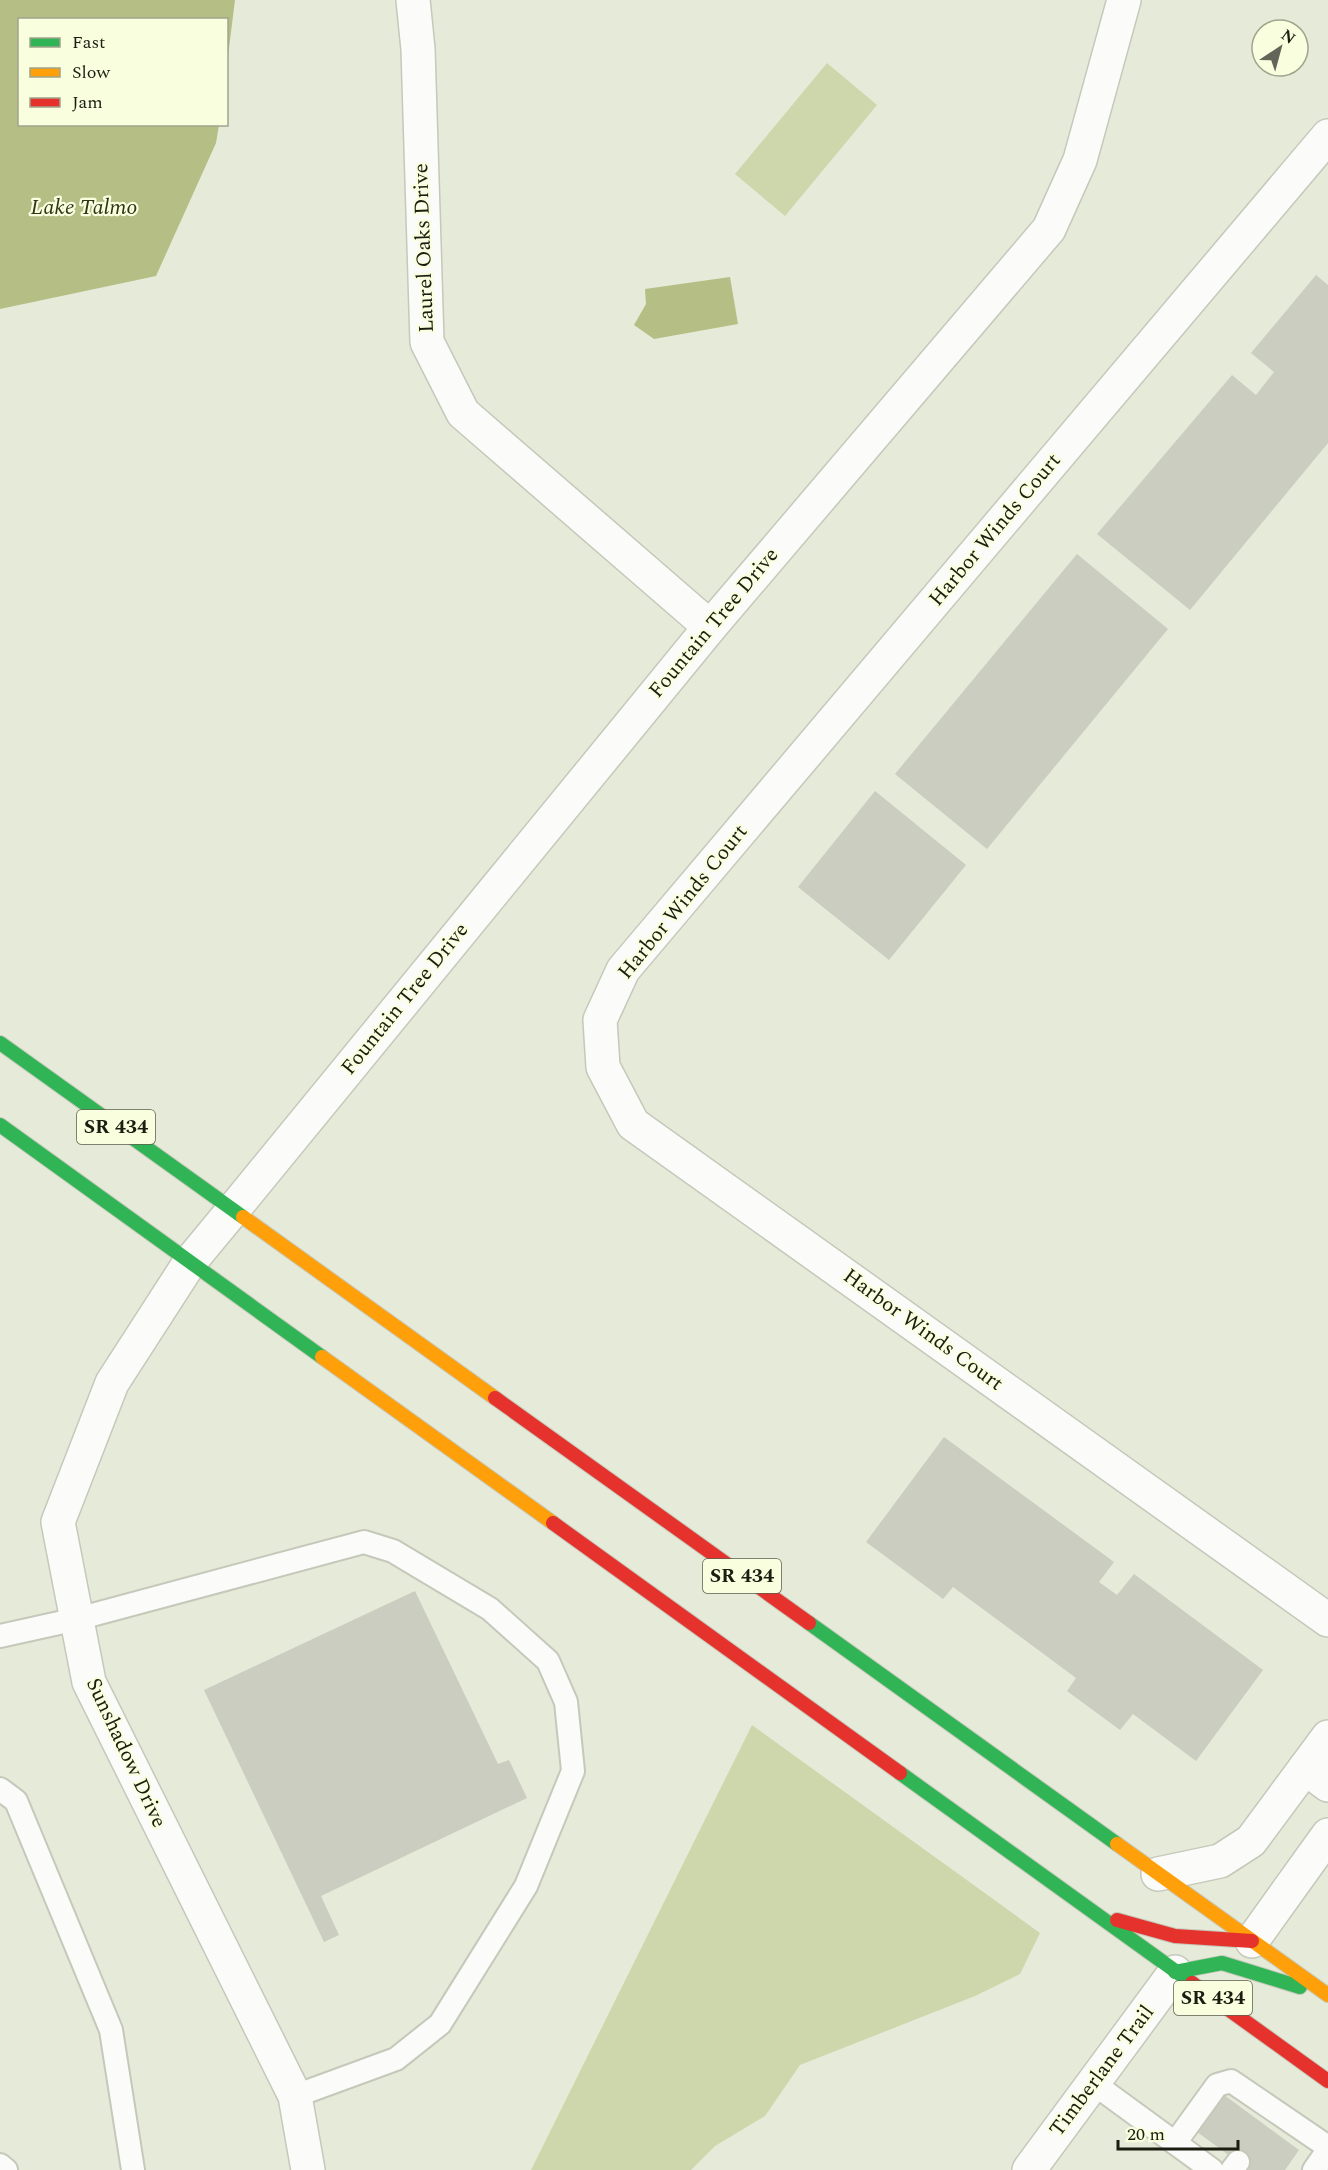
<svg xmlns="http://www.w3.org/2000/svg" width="1328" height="2170" viewBox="0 0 1328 2170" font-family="Spectral,serif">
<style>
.green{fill:#ced6ac}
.water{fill:#b5be85}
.building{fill:#cacdbf}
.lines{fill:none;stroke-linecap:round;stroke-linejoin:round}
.lane-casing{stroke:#c5c8ba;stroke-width:26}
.street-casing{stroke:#c5c8ba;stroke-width:36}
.fast-casing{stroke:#c5c8ba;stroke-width:16}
.slow-casing{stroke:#c5c8ba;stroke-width:16}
.jam-casing{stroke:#c5c8ba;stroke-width:16}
.lane{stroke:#fbfcf9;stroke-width:22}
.street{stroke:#fbfcf9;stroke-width:33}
.fast{stroke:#30b455;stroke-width:14}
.slow{stroke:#ff9f0a;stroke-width:14}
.jam{stroke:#e5322d;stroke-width:14}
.labels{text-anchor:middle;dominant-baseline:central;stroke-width:4.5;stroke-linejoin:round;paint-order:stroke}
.shield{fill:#f8fede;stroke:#5d604e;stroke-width:1.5}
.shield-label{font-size:20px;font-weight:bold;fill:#1b1d11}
.street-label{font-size:21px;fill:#1b1d11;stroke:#f8fede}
.water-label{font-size:22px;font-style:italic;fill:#313515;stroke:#f8fede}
</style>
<rect width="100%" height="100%" fill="#e6ead8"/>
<g class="green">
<polygon points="827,63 877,105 785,216 735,174"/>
<polygon points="752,1725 1040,1933 1020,1974 975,1996 800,2065 765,2116 715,2146 691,2170 531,2170"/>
</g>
<g class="water">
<polygon points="0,0 235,0 227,64 226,20 20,20 20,124 219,125 216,143 156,276 0,309"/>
<polygon points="730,277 738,324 654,339 634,325 646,304 645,289"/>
</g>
<g class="building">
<polygon points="1316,275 1328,285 1328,443 1190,610 1097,534 1232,375 1256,395 1274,372 1251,353"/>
<polygon points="1077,554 1168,629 987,849 895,774"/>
<polygon points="875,791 966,865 889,960 798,887"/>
<polygon points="944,1437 1114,1562 1099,1582 1117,1595 1134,1574 1263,1670 1196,1761 1133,1714 1120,1730 1067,1691 1076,1678 953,1587 943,1599 866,1542"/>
<polygon points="415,1591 498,1764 509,1760 527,1798 321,1896 339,1935 324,1942 204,1690"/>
<polygon points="1220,2092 1299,2150 1285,2170 1249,2170 1193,2129"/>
</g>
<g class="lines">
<g class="lane-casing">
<g id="lane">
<polyline points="0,1636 77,1619 364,1542 393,1551 490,1609 548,1661 566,1702 573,1771 526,1886 440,2024 396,2059 295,2096"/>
<polyline points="0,1789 16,1801 111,2030 133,2170"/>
<polyline points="1093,2083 1212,2170"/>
<polyline points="1175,2143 1217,2085 1231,2081 1328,2147"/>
<polyline points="0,2165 6,2170"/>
<polyline points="1232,2170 1238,2162"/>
<polyline points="1314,2170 1328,2150"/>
</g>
</g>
<g class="street-casing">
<g id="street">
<polyline points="413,0 418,49 427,342 463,413 710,627"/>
<polyline points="1328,136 623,970 600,1020 603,1067 633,1124 1328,1620"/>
<polyline points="1305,1768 1328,1785"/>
<polyline points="1158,1874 1220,1861 1251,1841 1328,1737"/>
<polyline points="1252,1941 1328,1835"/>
<polyline points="308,2170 295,2096 89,1682 58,1522 112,1383 190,1262 233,1210 710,627 1049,229 1080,160 1124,0"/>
<polyline points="1029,2170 1175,1972"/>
</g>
</g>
<g class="fast-casing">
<g id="fast">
<polyline points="0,1043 243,1217"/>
<polyline points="0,1125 322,1357"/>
<polyline points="809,1623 1117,1844"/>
<polyline points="900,1773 1192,1983"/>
<polyline points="1175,1972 1222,1963 1300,1987"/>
</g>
</g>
<g class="slow-casing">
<g id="slow">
<polyline points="243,1217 495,1398"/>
<polyline points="322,1357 553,1523"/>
<polyline points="1117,1844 1328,1995"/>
</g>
</g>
<g class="jam-casing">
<g id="jam">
<polyline points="495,1398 809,1623"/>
<polyline points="553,1523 900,1773"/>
<polyline points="1117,1920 1175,1936 1252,1941"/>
<polyline points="1192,1983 1328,2081"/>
</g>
</g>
<use href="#lane" class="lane"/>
<use href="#street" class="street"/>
<use href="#fast" class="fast"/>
<use href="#slow" class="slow"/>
<use href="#jam" class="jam"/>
</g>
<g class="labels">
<g class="shield">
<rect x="77" y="1110" width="78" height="34" rx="4.5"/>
<rect x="703" y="1559" width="78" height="34" rx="4.5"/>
<rect x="1174" y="1981" width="78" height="34" rx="4.5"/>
</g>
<g class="shield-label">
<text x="116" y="1127">SR 434</text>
<text x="742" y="1576">SR 434</text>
<text x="1213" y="1998">SR 434</text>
</g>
<g class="street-label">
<text transform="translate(424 248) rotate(-92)">Laurel Oaks Drive</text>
<text transform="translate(995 530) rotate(-50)">Harbor Winds Court</text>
<text transform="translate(714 623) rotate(-50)">Fountain Tree Drive</text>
<text transform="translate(683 902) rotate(-51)">Harbor Winds Court</text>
<text transform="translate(405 999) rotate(-51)">Fountain Tree Drive</text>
<text transform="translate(923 1330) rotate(36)">Harbor Winds Court</text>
<text transform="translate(126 1753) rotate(65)">Sunshadow Drive</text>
<text transform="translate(1102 2071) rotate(-53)">Timberlane Trail</text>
</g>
<g class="water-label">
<text x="84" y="207">Lake Talmo</text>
</g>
</g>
<rect x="18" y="18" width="210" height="108" fill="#f8fede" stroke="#a0a48c" stroke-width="1.5"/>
<rect x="30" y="38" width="30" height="9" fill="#30b455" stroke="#a0a48c" stroke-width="1.5"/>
<text x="72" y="48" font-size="18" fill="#1b1d11">Fast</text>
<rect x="30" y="68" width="30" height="9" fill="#ff9f0a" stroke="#a0a48c" stroke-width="1.5"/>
<text x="72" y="78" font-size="18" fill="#1b1d11">Slow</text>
<rect x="30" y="98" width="30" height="9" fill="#e5322d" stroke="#a0a48c" stroke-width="1.5"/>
<text x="72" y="108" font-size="18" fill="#1b1d11">Jam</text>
<g transform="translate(1280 48) rotate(36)"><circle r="28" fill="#f8fede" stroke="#a0a48c" stroke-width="1.5"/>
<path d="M0-4.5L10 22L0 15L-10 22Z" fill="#626557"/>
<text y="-9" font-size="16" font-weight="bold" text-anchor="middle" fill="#1b1d11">N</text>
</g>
<path d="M1118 2140v9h120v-9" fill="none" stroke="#1b1d11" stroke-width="3"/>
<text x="1127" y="2140" font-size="18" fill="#1b1d11" stroke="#f8fede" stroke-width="4.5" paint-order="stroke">20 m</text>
</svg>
